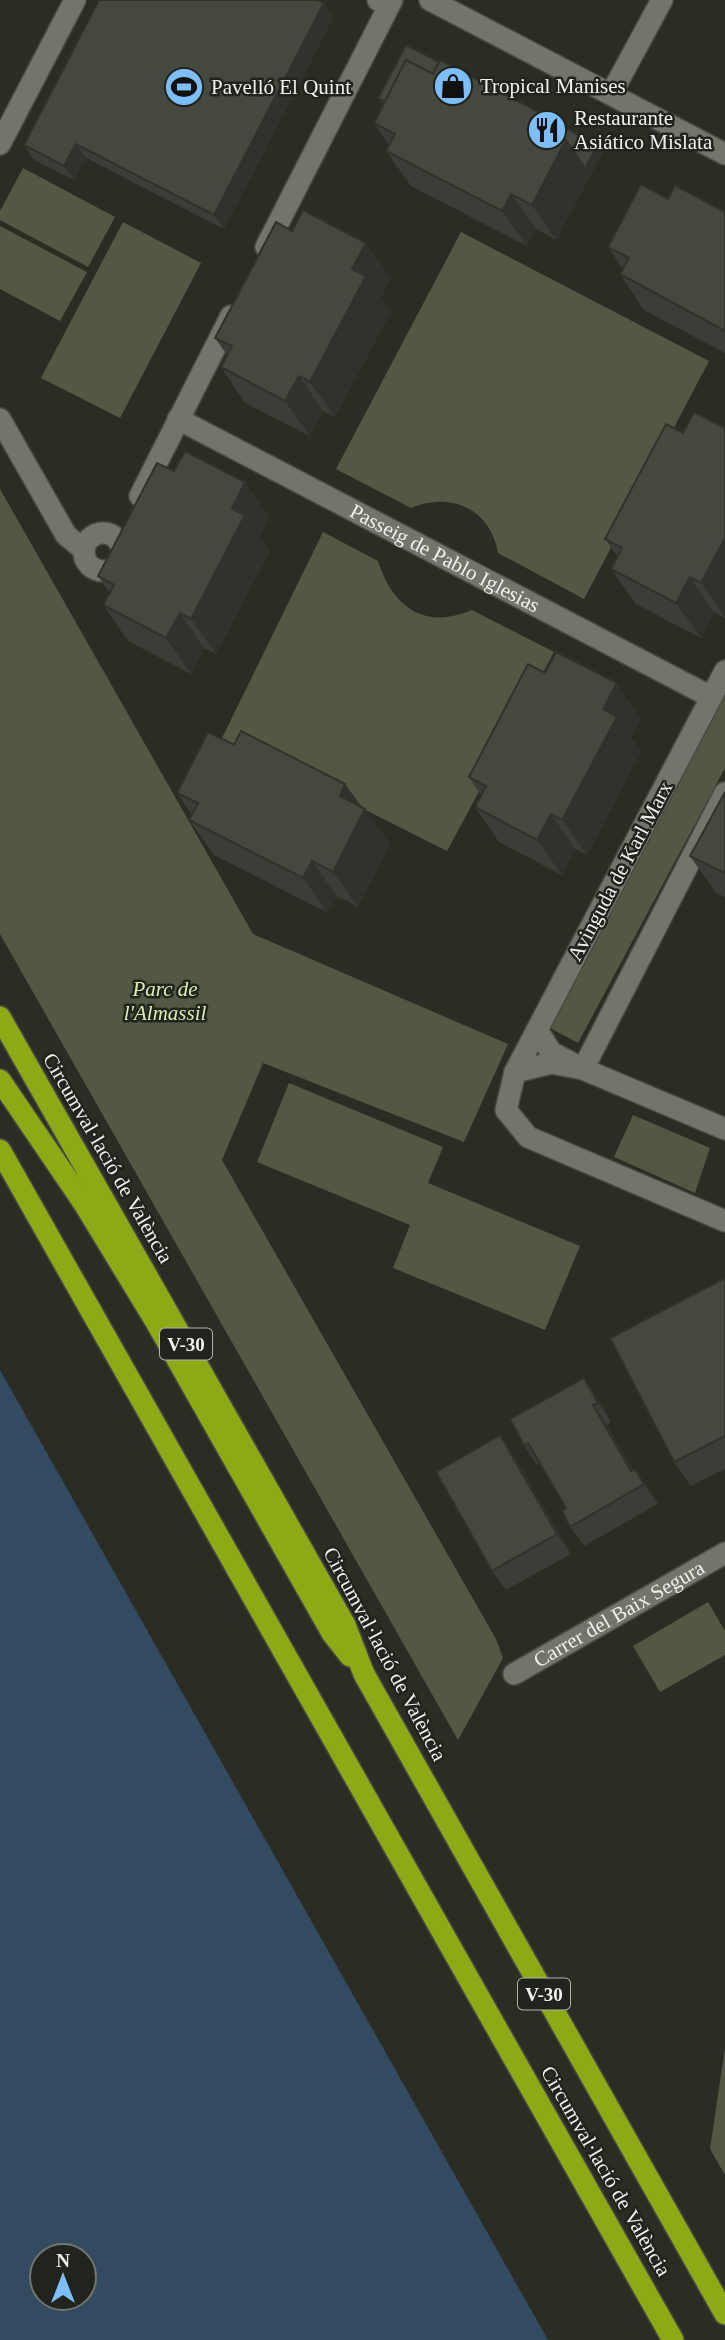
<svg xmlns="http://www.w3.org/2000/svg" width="725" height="2340" viewBox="0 0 725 2340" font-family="Georgia,serif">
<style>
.green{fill:#525844}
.water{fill:#334b60;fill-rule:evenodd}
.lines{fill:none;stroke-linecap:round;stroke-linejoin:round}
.street-casing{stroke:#484b43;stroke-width:24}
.secondary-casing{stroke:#484b43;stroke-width:24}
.highway-casing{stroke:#484b43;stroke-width:24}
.street{stroke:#72756b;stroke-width:21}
.secondary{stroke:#72756b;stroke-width:21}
.highway{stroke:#8daa16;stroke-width:21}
.wall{fill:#3b3e36}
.shaded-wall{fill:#30322c}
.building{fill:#45483f;stroke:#30322c;stroke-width:2}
.labels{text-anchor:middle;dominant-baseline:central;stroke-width:5;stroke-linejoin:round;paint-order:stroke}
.shield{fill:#21241c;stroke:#b1b4ae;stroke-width:2}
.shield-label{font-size:19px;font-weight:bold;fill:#eff1ec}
.poi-label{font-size:21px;fill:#eff1ec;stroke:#21241c;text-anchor:start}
.street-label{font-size:21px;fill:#eff1ec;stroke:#21241c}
.park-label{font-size:21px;font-style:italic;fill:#dcedb3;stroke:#21241c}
</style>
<rect width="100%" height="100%" fill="#2b2d25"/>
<g class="green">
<polygon points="23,168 115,217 88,267 0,220 0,211"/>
<polygon points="123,222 201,263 120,418 41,378"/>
<polygon points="0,226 87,272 60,321 0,289"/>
<path d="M461 232 709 361 584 599 498 553C491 509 450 491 411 508L336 469Z"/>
<polygon points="0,489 253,934 508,1044 464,1142 263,1063 222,1160 496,1639 503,1658 458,1740 0,934"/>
<path d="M323 532 378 561C393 608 425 630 472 610L554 652 447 851 222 738Z"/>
<polygon points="725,694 725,768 578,1043 548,1027"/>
<polygon points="289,1083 443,1147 428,1183 580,1246 545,1330 393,1268 410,1225 257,1162"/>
<polygon points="633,1115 710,1148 695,1193 614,1157"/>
<polygon points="708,1602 725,1631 725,1655 660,1692 633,1646"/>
<polygon points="725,2048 725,2175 710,2149"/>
</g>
<path class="water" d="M0 1370 548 2340H0ZM42 2256H84V2298H42Z"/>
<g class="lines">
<g class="street-casing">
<g id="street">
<polyline points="611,94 662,0"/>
<polyline points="0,144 75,0"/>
<polyline points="266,247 392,0"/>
<polyline points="0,419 66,535 84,550"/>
<path id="s1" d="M178 419 711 697"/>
<polyline points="140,496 231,316"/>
<circle cx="103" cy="552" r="19"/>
<path id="s2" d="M514 1674 725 1553"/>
</g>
</g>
<g class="secondary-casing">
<g id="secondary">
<polyline points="378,0 386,0"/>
<polyline points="430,0 725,154"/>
<polyline points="725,671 515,1072 506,1110 528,1137 725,1221"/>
<polyline points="537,1030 551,1052 583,1069 725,793"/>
<polyline points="515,1072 551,1063 583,1069 725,1129"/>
</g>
</g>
<g class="highway-casing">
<g id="highway">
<polyline points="0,1017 345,1625 364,1674 725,2314"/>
<polyline points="0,1080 83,1202 156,1322 332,1633 350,1656"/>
<polyline points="0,1150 673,2340"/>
</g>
</g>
<use href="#street" class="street"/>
<use href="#secondary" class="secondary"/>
<use href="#highway" class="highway"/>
</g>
<g class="wall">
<polygon points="334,17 224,229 86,158 74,180 33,159 24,145"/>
<polygon points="439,62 598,145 603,152 556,240 536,229 527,246 411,186 386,151 389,145 374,123 383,105 378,98"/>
<polygon points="668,199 725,211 725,353 644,310 620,274 623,269 608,247"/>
<polygon points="391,278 381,297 391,312 335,417 323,411 310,436 245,403 221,367 227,355 215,338"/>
<polygon points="725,428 725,618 714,612 701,638 636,604 611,569 618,557 605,539 683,433"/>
<polygon points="270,517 260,536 270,551 216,654 204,648 191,674 128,641 103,605 110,593 98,576"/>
<polygon points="545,673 641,719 631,738 641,752 587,855 575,849 562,875 499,842 475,807 481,795 469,777"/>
<polygon points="234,745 345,784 390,844 358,907 337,896 328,913 214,855 189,820 192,815 177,793"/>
<polygon points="725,792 725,897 716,893 690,856"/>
<polygon points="725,1278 725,1469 691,1486 674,1462"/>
<polygon points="584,1378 597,1397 611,1422 607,1425 633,1470 649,1488 658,1504 584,1546 570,1527 566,1508 540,1463 537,1465 524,1445"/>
<polygon points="500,1435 514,1455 571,1554 506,1590 492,1571"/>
</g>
<g class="shaded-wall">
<polygon points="324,3 334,17 224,229 214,215"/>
<polygon points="546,116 565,142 566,140 598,145 603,152 556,240 532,205 540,127"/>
<polygon points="76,144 86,158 74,180 64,166"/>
<polygon points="511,194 536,229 527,246 502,211"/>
<polygon points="366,243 391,278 381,297 391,312 335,417 310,382 352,269"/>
<polygon points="299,376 323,411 310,436 285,401"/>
<polygon points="245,482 270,517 260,536 270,551 216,654 191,619 232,509"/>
<polygon points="725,538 725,617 701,583"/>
<polygon points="690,577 714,612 701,638 676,603"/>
<polygon points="180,613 204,648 191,674 166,638"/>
<polygon points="617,683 641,719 631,738 641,752 587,855 562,820 603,709"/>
<polygon points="345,784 364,811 365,809 390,844 358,907 333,872 340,796"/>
<polygon points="551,814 575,849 562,875 537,840"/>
<polygon points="312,861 337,896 328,913 303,878"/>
<polygon points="584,1378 597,1397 611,1422 598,1403"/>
<polygon points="593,1405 607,1425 642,1486 631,1471"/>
<polygon points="500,1435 514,1455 571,1554 557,1534"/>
<polygon points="635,1469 649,1488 658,1504 644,1484"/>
</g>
<g class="building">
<polygon points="99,0 318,0 324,3 214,215 76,144 64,166 24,145"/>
<polygon points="406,45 439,62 433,74 406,60 385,102 378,98"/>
<polygon points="406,60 433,74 440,60 546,116 540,127 566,140 532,205 511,194 502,211 386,151 395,134 374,123"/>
<polygon points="549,119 598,145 585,168 566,140 562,138"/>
<polygon points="641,184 668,199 675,185 725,212 725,331 620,274 629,258 608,247"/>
<polygon points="303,210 366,243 352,269 366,276 310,382 299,376 285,401 221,367 232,346 215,338 276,222 292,231"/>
<polygon points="694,412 725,428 725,538 701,583 690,577 676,603 611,569 622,548 605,539 666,424 683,433"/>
<polygon points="185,451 245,482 232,509 245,515 191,619 180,613 166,638 103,605 114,585 98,576 157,463 174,471"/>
<polygon points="556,652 617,683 603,709 617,717 562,820 551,814 537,840 475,807 486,786 469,777 528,664 545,673"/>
<polygon points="241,731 345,784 340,796 365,809 333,872 312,861 303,878 189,820 198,803 177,793 208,732 234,745"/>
<polygon points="725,792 725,873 690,856"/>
<polygon points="725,1278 725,1436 674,1462 610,1338"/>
<polygon points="584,1378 598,1403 593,1405 631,1471 635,1469 644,1484 570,1527 562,1511 566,1508 528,1443 524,1445 510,1419"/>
<polygon points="500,1435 557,1534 492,1571 436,1472"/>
</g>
<defs>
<g id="shop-disc" transform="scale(2.0125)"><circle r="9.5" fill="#7dbef9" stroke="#21241c"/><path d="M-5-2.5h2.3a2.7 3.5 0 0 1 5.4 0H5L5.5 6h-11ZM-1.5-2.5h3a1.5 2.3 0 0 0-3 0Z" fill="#111"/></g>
<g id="stadium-disc" transform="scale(2.0125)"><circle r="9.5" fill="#7dbef9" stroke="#21241c"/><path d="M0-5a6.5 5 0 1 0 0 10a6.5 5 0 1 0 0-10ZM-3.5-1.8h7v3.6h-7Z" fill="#111"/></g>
<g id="restaurant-disc" transform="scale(2.0125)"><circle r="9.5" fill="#7dbef9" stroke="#21241c"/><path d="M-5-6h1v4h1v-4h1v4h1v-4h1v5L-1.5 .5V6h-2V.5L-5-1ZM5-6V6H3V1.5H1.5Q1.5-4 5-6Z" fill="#111"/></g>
</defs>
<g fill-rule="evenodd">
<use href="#shop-disc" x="453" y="86"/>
<use href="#stadium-disc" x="184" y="87"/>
<use href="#restaurant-disc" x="547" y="130"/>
</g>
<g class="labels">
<g class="shield">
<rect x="160" y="1328.5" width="52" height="31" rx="5"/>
<rect x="518" y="1978.5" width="52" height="31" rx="5"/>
</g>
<g class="shield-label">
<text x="186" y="1344">V-30</text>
<text x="544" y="1994">V-30</text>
</g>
<g class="poi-label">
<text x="480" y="86">Tropical Manises</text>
<text x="211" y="87">Pavelló El Quint</text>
<text x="574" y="118">Restaurante<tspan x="574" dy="24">Asiático Mislata</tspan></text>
</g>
<g class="street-label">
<text stroke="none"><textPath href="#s1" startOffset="301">Passeig de Pablo Iglesias</textPath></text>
<text transform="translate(620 871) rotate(-62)">Avinguda de Karl Marx</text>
<text transform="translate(108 1158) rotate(60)">Circumval·lació de València</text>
<text stroke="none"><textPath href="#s2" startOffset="121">Carrer del Baix Segura</textPath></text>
<text transform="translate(385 1654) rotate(62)">Circumval·lació de València</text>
<text transform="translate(606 2171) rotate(60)">Circumval·lació de València</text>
</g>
<g class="park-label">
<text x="165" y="989">Parc de<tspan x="165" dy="24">l'Almassil</tspan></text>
</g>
</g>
<g transform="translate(63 2277)"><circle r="33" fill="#21241c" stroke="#73766f" stroke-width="2"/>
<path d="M0-5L12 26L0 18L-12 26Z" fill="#7dbef9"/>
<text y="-10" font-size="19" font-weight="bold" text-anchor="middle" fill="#eff1ec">N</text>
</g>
</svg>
